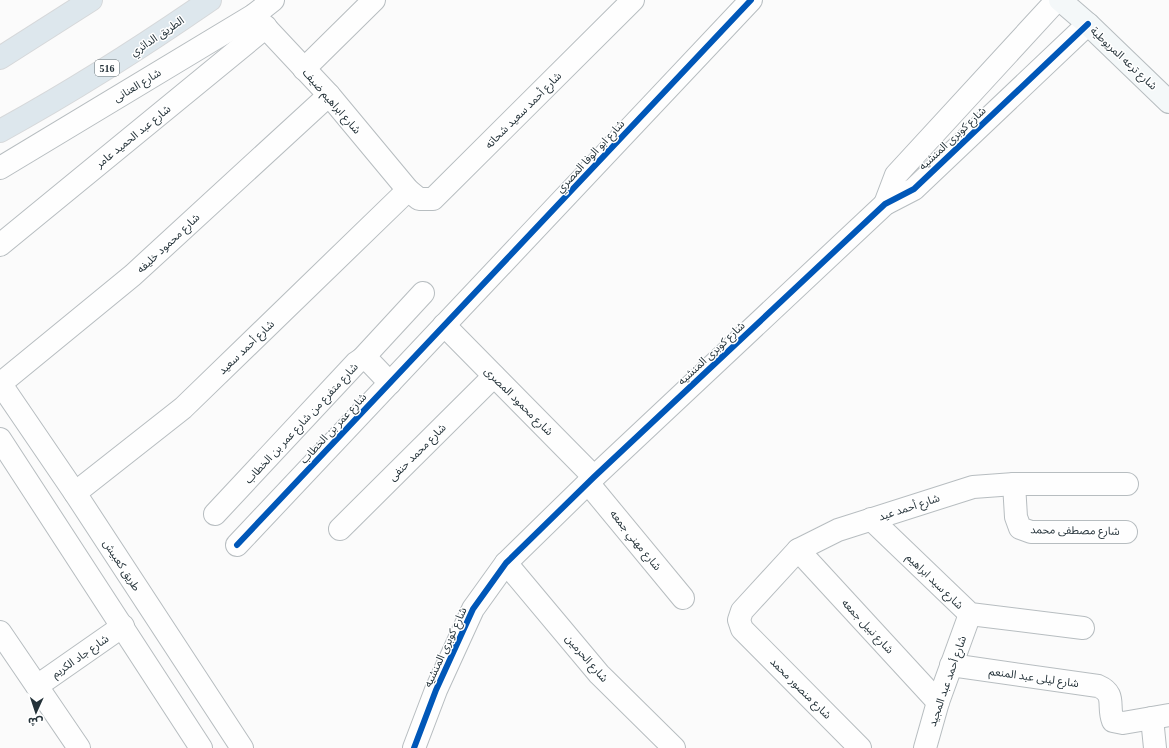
<svg xmlns="http://www.w3.org/2000/svg" width="1169" height="748" viewBox="0 0 1169 748" font-family="'Times New Roman','Noto Sans Arabic',serif">
<style>
.lines{fill:none;stroke-linecap:round;stroke-linejoin:round}
.minor-casing{stroke:#b7bdc0;stroke-width:24}
.tertiary-casing{stroke:#b7bdc0;stroke-width:24}
.secondary-casing{stroke:#b7bdc0;stroke-width:24}
.motorway-casing{stroke:#d6d8da;stroke-width:24}
.minor{stroke:#fefefe;stroke-width:22}
.tertiary{stroke:#fefefe;stroke-width:22}
.secondary{stroke:#f4f8f9;stroke-width:22}
.motorway{stroke:#dde7ed;stroke-width:22}
.cycleway-casing{stroke:#fff;stroke-width:8}
.cycleway{stroke:#0057b8;stroke-width:6}
.labels{text-anchor:middle;dominant-baseline:central;stroke-width:3;stroke-linejoin:round;paint-order:stroke}
.shield{fill:#fff;stroke:#667074;stroke-width:1}
.shield-label{font-size:10px;font-weight:bold;fill:#243239}
.street-label{font-size:11px;fill:#243239;stroke:#fff}
</style>
<rect width="100%" height="100%" fill="#fbfbfb"/>
<g class="lines">
<g class="minor-casing">
<g id="minor">
<polyline points="254,15 329,95 408,190 419,199 433,199 633,0"/>
<polyline points="304,69 374,0"/>
<polyline points="0,168 254,15 273,0"/>
<polyline points="0,245 266,27"/>
<polyline points="444,325 594,477"/>
<polyline points="362,359 423,293"/>
<polyline points="0,384 133,275 329,95"/>
<polyline points="588,483 683,598"/>
<polyline points="1014,484 1016,517 1020,528 1031,532 1126,532"/>
<polyline points="75,493 183,408 408,190"/>
<polyline points="215,514 356,363 362,359 369,361 390,383"/>
<polyline points="871,519 970,614 1083,628"/>
<polyline points="340,529 494,376"/>
<polyline points="237,545 751,0"/>
<polyline points="798,550 938,702"/>
<polyline points="506,563 599,674 674,748"/>
<polyline points="0,632 79,748"/>
<path d="M951 665 1098 686C1117 694 1107 706 1113 721L1123 723 1169 715"/>
<polyline points="37,686 123,626"/>
<polyline points="1152,718 1155,748"/>
<polyline points="860,748 742,629 739,620 742,611 798,550 838,530 973,487 1014,484 1127,484"/>
<polyline points="925,748 938,702 970,614"/>
</g>
</g>
<g class="tertiary-casing">
<g id="tertiary">
<polyline points="885,204 896,175 1057,0"/>
<polyline points="0,383 75,493 242,748"/>
<polyline points="0,439 201,748"/>
<polyline points="414,748 436,690 473,609 506,563 594,477 885,204 914,189 1088,24"/>
</g>
</g>
<g class="secondary-casing">
<polyline id="secondary" points="1060,0 1088,24 1169,102"/>
</g>
<g class="motorway-casing">
<g id="motorway">
<polyline points="0,58 91,0"/>
<path d="M0 131C73 91 142 47 210 0"/>
</g>
</g>
<use href="#minor" class="minor"/>
<use href="#tertiary" class="tertiary"/>
<use href="#secondary" class="secondary"/>
<use href="#motorway" class="motorway"/>
<g class="cycleway-casing">
<g id="cycleway">
<polyline points="237,545 751,0"/>
<polyline points="414,748 436,690 473,609 506,563 594,477 885,204 914,189 1088,24"/>
</g>
</g>
<use href="#cycleway" class="cycleway"/>
</g>
<g class="labels">
<rect class="shield" x="95" y="60" width="24" height="16" rx="3"/>
<g class="shield-label">
<text x="107" y="68">516</text>
</g>
<g class="street-label">
<text transform="translate(157 36) rotate(-34)">الطريق الدائري</text>
<text transform="translate(1124 58) rotate(43)">شارع ترعه المريوطية</text>
<text transform="translate(137 85) rotate(-31)">شارع العنانى</text>
<text transform="translate(332 101) rotate(49)">شارع ابراهيم ضيف</text>
<text transform="translate(523 110) rotate(-45)">شارع أحمد سعيد شحاته</text>
<text transform="translate(133 136) rotate(-39)">شارع عبد الحميد عامر</text>
<text transform="translate(952 138) rotate(-43)">شارع كوبرى المنشيه</text>
<text transform="translate(590 156) rotate(-47)">شارع ابو الوفا المصري</text>
<text transform="translate(168 243) rotate(-43)">شارع محمود خليفه</text>
<text transform="translate(246 347) rotate(-44)">شارع أحمد سعيد</text>
<text transform="translate(711 353) rotate(-43)">شارع كوبرى المنشيه</text>
<text transform="translate(519 401) rotate(45)">شارع محمود المصرى</text>
<text transform="translate(301 423) rotate(-47)">شارع متفرع من شارع عمر بن الخطاب</text>
<text transform="translate(333 428) rotate(-47)">شارع عمر بن الخطاب</text>
<text transform="translate(417 452) rotate(-45)">شارع محمد حنفى</text>
<text transform="translate(909 507) rotate(-18)">شارع أحمد عيد</text>
<text transform="translate(1075 530) rotate(1)">شارع مصطفى محمد</text>
<text transform="translate(636 540) rotate(51)">شارع مهني جمعه</text>
<text transform="translate(122 565) rotate(57)">طريق كعبيش</text>
<text transform="translate(935 581) rotate(44)">شارع سيد ابراهيم</text>
<text transform="translate(868 626) rotate(47)">شارع نبيل جمعه</text>
<text transform="translate(445 647) rotate(-65)">شارع كوبرى المنشيه</text>
<text transform="translate(80 656) rotate(-35)">شارع جاد الكريم</text>
<text transform="translate(587 658) rotate(49)">شارع الحرمين</text>
<text transform="translate(1034 677) rotate(8)">شارع ليلى عبد المنعم</text>
<text transform="translate(947 681) rotate(-71)">شارع أحمد عبد المجيد</text>
<text transform="translate(801 688) rotate(45)">شارع منصور محمد</text>
</g>
</g>
<g transform="translate(36 712) rotate(183)" stroke="#ffffff" stroke-width="3" paint-order="stroke">
<path d="M0-3L7 15L0 10L-7 15Z" fill="#243239"/>
<text y="-6" font-size="11" font-weight="bold" text-anchor="middle" fill="#243239">ش</text>
</g>
</svg>
